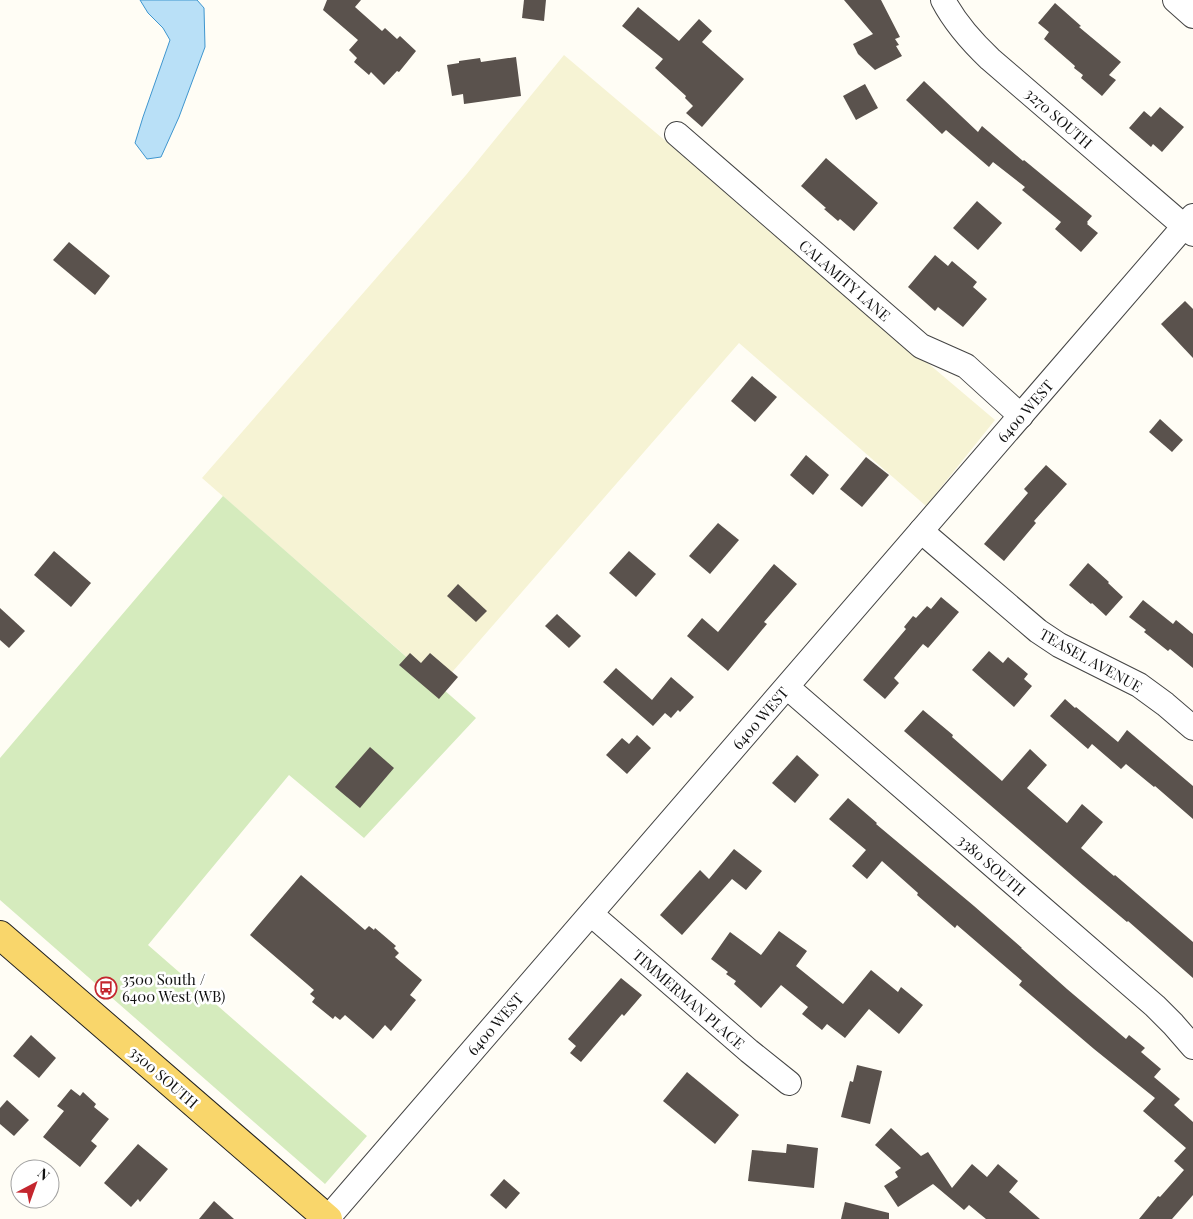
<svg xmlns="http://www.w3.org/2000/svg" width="1193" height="1219" viewBox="0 0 1193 1219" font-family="'Playfair Display',serif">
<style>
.farmland{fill:#f6f3d4}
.green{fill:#d5ebbd}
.water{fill:#b9e0f7;stroke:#3f96cf}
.building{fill:#5a524d}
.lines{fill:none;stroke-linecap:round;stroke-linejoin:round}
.minor-casing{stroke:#444;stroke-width:26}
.major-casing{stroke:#222;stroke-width:30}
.minor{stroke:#fff;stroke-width:24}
.major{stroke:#f9d66b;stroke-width:28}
.labels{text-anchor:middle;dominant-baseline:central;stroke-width:5;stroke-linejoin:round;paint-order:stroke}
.street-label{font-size:15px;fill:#111;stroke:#fff}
.poi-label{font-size:15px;fill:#111;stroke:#fff;text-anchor:start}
</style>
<rect width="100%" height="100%" fill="#fffdf5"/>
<polygon class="farmland" points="564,55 995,420 926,506 739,343 440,686 202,478 466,175"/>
<polygon class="green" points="223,496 476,718 364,838 289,775 148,945 367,1136 325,1184 0,900 0,758"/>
<polygon class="water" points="140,0 197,0 204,8 205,47 179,117 161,157 147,159 135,143 143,117 170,40 163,28 148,13"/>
<g class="building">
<polygon points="327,0 361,0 355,7 382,31 385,28 397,39 400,36 416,51 399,72 397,71 384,85 371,72 369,75 354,62 357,58 349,50 358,40 323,10"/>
<polygon points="524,0 546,0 544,21 522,18"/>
<polygon points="844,0 881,0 900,37 895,39 899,45 896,46 902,56 875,70 858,54 853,44 873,34"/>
<polygon points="1055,3 1081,26 1079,27 1121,62 1109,75 1116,80 1102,96 1081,78 1083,75 1074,68 1075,66 1044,39 1049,32 1038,23"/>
<polygon points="638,7 679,41 699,19 712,31 702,42 744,79 702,127 686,113 693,106 685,98 686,96 655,68 663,59 622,26"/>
<polygon points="516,57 521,96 464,104 463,94 452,96 447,65 459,63 459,61 480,58 481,62"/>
<polygon points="924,81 978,132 982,126 1023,161 1024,160 1092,216 1087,222 1088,223 1087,224 1098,233 1081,252 1055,229 1061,222 1022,190 1025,187 993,162 989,167 946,130 942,134 906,100"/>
<polygon points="865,84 878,108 856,120 843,96"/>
<polygon points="1160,107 1184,127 1162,152 1153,144 1151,147 1129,128 1144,111 1151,117"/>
<polygon points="826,158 878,203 854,231 840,219 838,221 824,209 826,208 801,186"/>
<polygon points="977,201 1002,223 978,250 953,228"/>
<polygon points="69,242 110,276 95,295 53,260"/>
<polygon points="935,255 948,266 952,261 977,282 973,287 987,299 963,327 938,307 935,311 908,287"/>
<polygon points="1185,301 1193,309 1193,358 1161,324"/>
<polygon points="752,376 777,397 755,422 731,401"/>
<polygon points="1160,419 1183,440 1172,452 1149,432"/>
<polygon points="806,455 829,475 813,495 790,475"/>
<polygon points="866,457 889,475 862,507 840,489"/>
<polygon points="1046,465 1067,484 1034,521 1036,523 1004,561 984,544 1028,493 1024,489"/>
<polygon points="718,523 739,540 710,574 689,556"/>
<polygon points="54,551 91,583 71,607 34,575"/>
<polygon points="629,551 656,574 636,597 609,573"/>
<polygon points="1088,563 1109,582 1108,583 1123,597 1106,616 1092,603 1091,604 1069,585"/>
<polygon points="774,564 797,584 764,622 767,624 728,671 687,636 702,618 718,632"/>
<polygon points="458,584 487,611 476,622 447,596"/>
<polygon points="941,597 959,612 928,648 923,644 894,678 899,683 885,699 863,680 906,629 904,627 913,616 916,618 927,606 931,609"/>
<polygon points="1143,600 1173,624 1176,620 1193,634 1193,668 1170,649 1168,651 1144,632 1146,630 1129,617"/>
<polygon points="0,608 25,631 9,648 0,640"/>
<polygon points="557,614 581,636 569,648 545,626"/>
<polygon points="989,651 1003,663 1008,657 1028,674 1024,679 1032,686 1014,707 972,670"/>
<polygon points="410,653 421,663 430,653 458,677 439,699 399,665"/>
<polygon points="616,668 652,700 671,677 694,697 680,712 678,710 671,718 665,713 653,726 603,682"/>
<polygon points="1065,699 1075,708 1076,707 1118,742 1127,730 1193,786 1193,819 1155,786 1154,787 1126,764 1121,769 1092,744 1088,749 1050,716"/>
<polygon points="923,710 953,735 952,737 1002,781 1030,749 1047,765 1027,788 1067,823 1082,804 1103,822 1081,848 1114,876 1115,875 1193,942 1193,978 1128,921 1127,922 1083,885 904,731"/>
<polygon points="637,735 651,748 627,774 606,755 622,738 629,744"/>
<polygon points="370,747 394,768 360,808 335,787"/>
<polygon points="797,755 819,775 795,803 772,783"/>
<polygon points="848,798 877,823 876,824 974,906 1022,948 1021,948 1067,989 1126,1039 1129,1035 1145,1048 1141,1052 1161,1069 1154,1077 1180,1099 1174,1105 1193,1122 1193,1195 1172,1219 1139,1219 1158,1196 1160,1197 1184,1170 1174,1161 1186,1148 1143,1111 1155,1098 1094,1049 1019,985 1022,981 957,925 955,928 917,895 918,893 882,861 867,879 852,866 866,850 829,819"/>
<polygon points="734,849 762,871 746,890 732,879 682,935 660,915 700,870 709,879"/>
<polygon points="301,875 365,930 369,926 374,930 375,928 396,946 394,948 399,953 395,957 422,980 410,995 416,1000 391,1031 385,1025 373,1039 345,1015 340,1020 335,1016 333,1019 312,1002 315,998 310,994 314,990 250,935"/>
<polygon points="779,931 807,951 796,966 843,1004 871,970 898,992 901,987 923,1005 899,1034 869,1009 845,1038 827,1024 822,1030 802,1014 808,1007 781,985 761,1008 734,984 736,981 726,974 728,972 711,959 730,932 761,955"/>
<polygon points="621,978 642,995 624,1016 622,1014 581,1062 570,1053 576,1046 568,1039"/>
<polygon points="31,1035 56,1058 39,1078 13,1056"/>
<polygon points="857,1065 882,1071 870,1124 841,1117 850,1081 853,1082"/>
<polygon points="687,1072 739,1115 715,1144 663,1101"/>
<polygon points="71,1089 80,1096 83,1092 96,1104 94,1107 109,1119 91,1141 97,1146 80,1167 43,1137 64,1111 57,1106"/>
<polygon points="7,1100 29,1120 14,1136 0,1124 0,1108"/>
<polygon points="891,1128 921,1156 928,1152 952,1188 972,1164 987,1177 998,1164 1018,1181 1009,1192 1040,1219 986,1219 969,1205 964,1210 933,1184 898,1207 884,1186 898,1177 895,1172 901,1168 875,1145"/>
<polygon points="138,1144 168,1169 140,1202 138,1199 131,1207 104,1183"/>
<polygon points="787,1144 818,1148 814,1188 748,1181 752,1150 786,1153"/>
<polygon points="504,1179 520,1193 506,1209 490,1195"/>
<polygon points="214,1201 234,1219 199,1219"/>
<polygon points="845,1202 889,1213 889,1219 841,1219"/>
</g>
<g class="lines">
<g class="minor-casing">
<g id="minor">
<path d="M943 0C955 23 971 41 990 59L1193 234"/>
<polyline points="1175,0 1193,16"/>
<polyline points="677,134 921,346 966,366 1021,416"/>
<polyline points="921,531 1038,631 1059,645 1139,685 1165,704 1193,728"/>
<polyline points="787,687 1155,1006 1173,1024 1193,1047"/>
<polyline points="591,914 749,1051 789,1083"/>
<polyline points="327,1219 1193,216"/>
</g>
</g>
<g class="major-casing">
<polyline id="major" points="0,935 328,1219"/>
</g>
<use href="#minor" class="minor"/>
<use href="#major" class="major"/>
</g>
<defs>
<g id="bus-ring" transform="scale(1.125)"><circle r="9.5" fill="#fff" stroke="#c4262e" stroke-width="1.5"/><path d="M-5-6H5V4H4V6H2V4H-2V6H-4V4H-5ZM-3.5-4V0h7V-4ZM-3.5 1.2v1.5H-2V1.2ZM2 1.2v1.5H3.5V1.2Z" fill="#c4262e"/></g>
</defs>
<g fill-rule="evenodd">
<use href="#bus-ring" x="106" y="988"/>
</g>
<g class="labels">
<g class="street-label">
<text transform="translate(1059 118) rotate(41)">3270 SOUTH</text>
<text transform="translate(845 280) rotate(41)">CALAMITY LANE</text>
<text transform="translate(1025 411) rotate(-49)">6400 WEST</text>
<text transform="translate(1091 660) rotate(29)">TEASEL AVENUE</text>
<text transform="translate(760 718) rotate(-49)">6400 WEST</text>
<text transform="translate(992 865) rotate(41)">3380 SOUTH</text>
<text transform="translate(689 999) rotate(41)">TIMMERMAN PLACE</text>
<text transform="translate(495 1024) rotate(-49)">6400 WEST</text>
<text transform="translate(164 1077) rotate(41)">3500 SOUTH</text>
</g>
<g class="poi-label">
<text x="122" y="979">3500 South /<tspan x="122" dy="17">6400 West (WB)</tspan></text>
</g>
</g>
<g transform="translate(35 1184) rotate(41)"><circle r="24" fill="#ffffff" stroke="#a0a0a0"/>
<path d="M0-4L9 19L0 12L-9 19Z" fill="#c4262e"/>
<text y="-8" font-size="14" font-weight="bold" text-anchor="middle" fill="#111111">N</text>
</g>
</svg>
